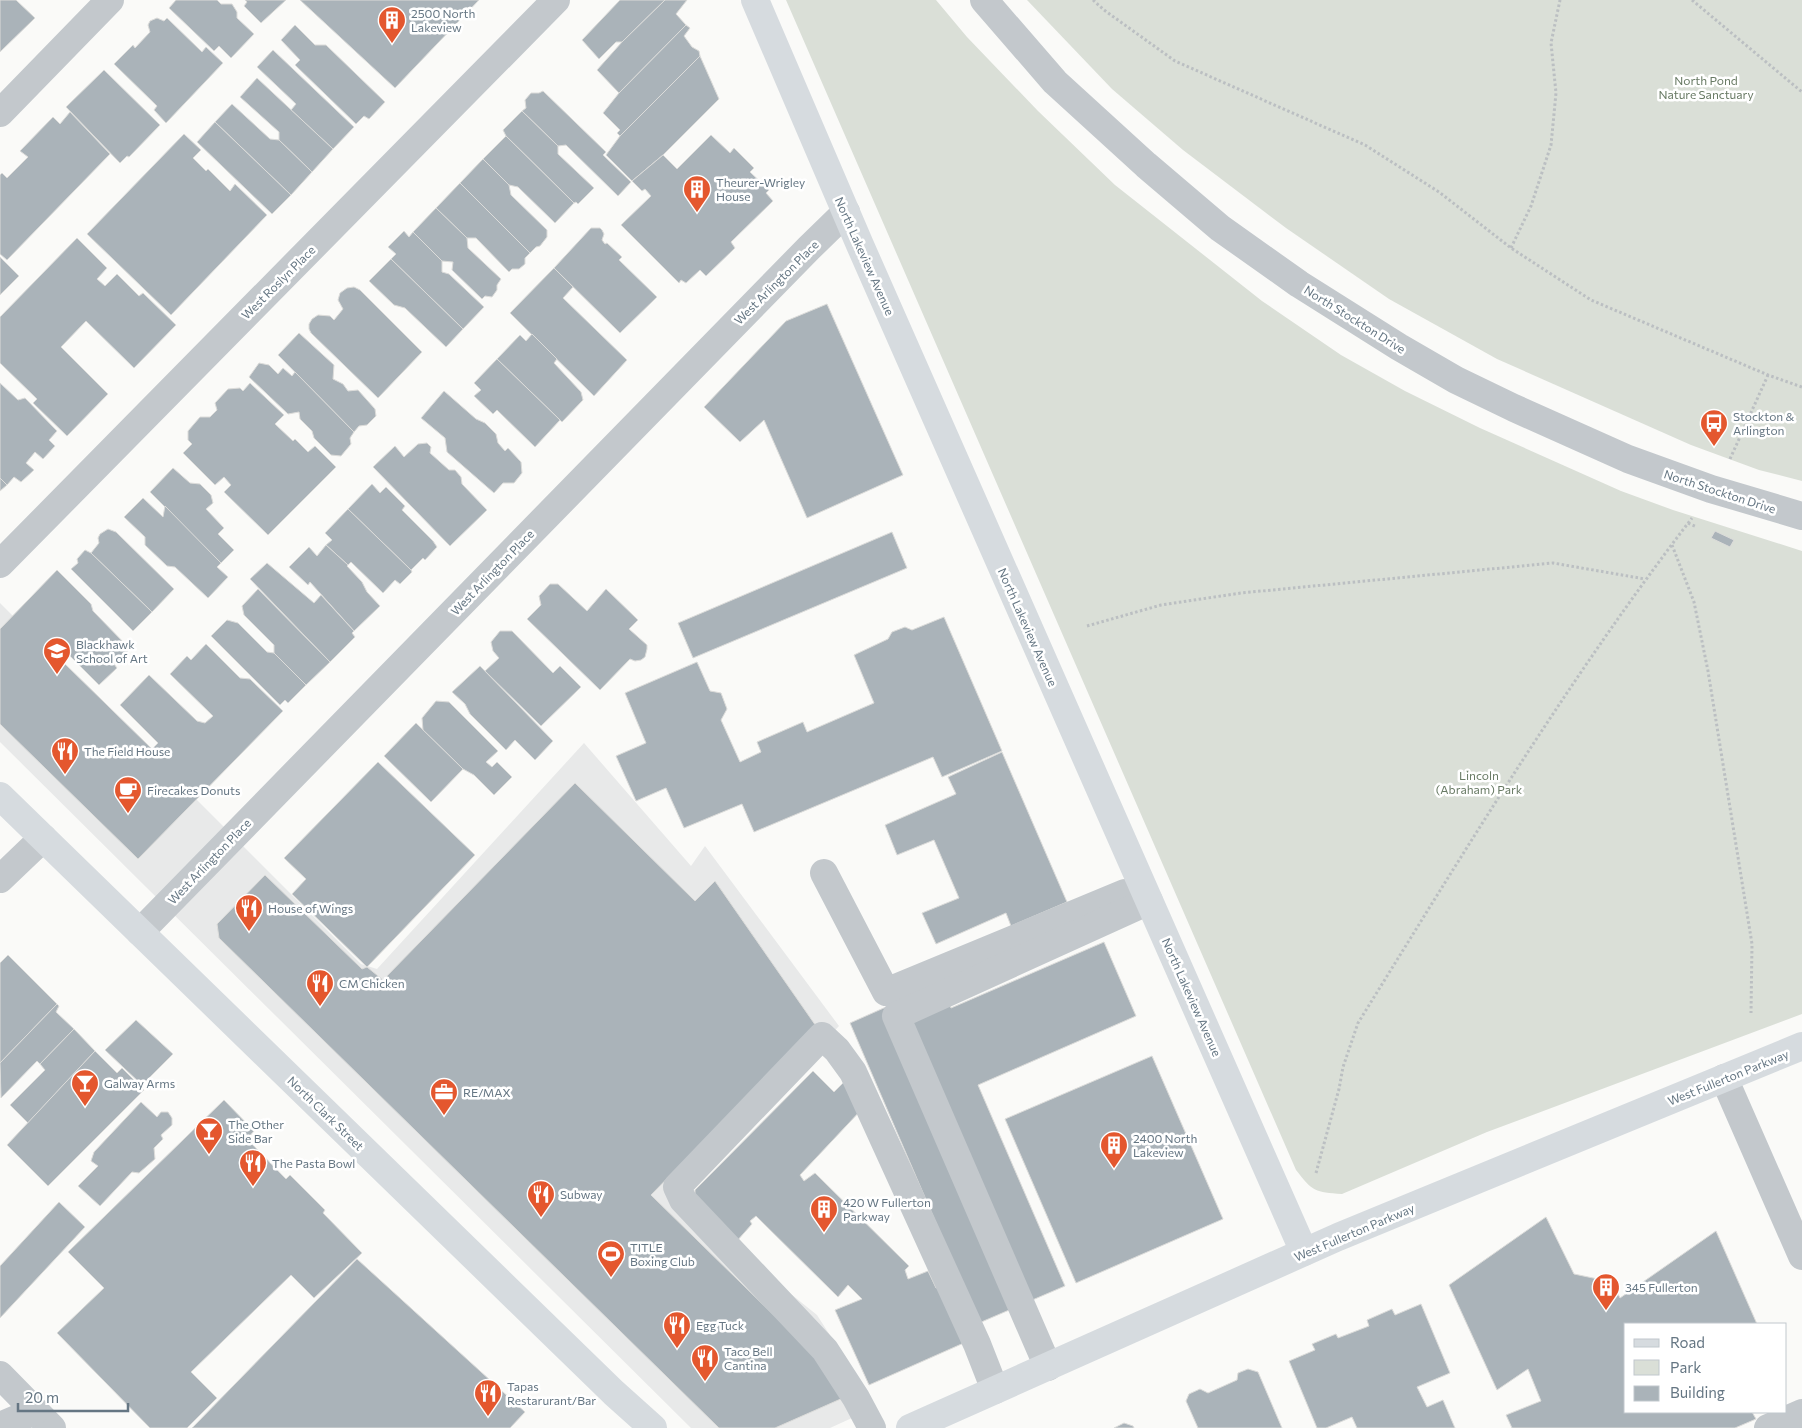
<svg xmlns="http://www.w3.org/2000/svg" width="1802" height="1428" viewBox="0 0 1802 1428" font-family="Commissioner,sans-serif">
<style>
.built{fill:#e8e9e9}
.green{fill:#dadfd7}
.building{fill:#aab3b9;stroke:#dcdcda}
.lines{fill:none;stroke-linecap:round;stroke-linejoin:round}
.path{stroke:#bbbfc2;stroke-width:3;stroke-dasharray:2.5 2.5;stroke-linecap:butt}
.minor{stroke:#c3c8cc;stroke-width:28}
.major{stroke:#d6dbdf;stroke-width:28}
.labels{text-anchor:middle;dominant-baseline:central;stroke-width:5;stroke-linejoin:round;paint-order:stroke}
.poi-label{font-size:12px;fill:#657683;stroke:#fff;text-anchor:start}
.park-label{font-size:12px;fill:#687a64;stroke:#fff}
.street-label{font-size:12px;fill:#657683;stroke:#fff}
</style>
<rect width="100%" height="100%" fill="#fafaf8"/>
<polygon class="built" points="0,603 361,964 377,969 584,743 691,866 705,846 839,1026 674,1200 817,1315 876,1407 830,1428 691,1428 0,742"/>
<g class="green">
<path d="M786 0H936L967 37 1038 111 1115 185 1262 301 1341 355 1405 391 1480 428 1621 491 1673 510 1802 551V1014L1487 1132 1342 1194C1315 1192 1313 1192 1296 1170Z"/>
<polygon points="1027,0 1802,0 1802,481 1759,470 1691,445 1497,359 1389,299 1286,228 1183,150 1112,89"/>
</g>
<g class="building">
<polygon points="0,0 16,0 35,18 0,52"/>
<polygon points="176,0 217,0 221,4 232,4 237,12 237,18 254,34 231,58 219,46 214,51 169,8"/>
<polygon points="245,0 286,0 261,23 244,6 247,2"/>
<polygon points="300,0 479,0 395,88"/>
<polygon points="620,0 665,0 622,42 616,42 599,59 582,40"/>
<polygon points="665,0 687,0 676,14 686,25 619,93 597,70 622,42"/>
<polygon points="157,18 164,21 167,18 202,52 206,47 223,63 166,123 154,110 157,106 114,64 133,45 135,48 150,32 148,25 150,21"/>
<polygon points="295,25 315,45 326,45 385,102 369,119 364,116 356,124 295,65 300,60 281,40"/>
<polygon points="686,25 690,28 684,36 692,47 699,51 700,56 620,136 617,133 620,130 603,113 619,93"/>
<polygon points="273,50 354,127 333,149 291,110 296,104 257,67"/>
<polygon points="700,56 719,99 663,155 632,181 606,155 620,136"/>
<polygon points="104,70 160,125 129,157 127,156 120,163 66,107"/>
<polygon points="257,78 333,149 312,172 279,140 279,132 240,97"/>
<polygon points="543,91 606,152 603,155 631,182 618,196 566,145 558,146 522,111 526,108 525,100 531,93 539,93"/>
<polygon points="232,104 270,139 279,140 312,172 291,195 215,122"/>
<polygon points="522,111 558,146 558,154 594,188 578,204 576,202 574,203 506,136 503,130"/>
<polygon points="70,112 110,154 7,260 0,254 0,175 2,173 7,178 28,157 20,151 53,117 60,124"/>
<polygon points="215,122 291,195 272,214 197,142"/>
<polygon points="184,134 201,150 193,158 206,171 208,169 230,191 235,184 267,215 171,315 87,234"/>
<polygon points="711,135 730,153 734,148 754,168 750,172 769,190 766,193 773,201 731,242 735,248 706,276 700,270 686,283 681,280 679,283 621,225 651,196 645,189 642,191 632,181 663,155 677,169"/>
<polygon points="506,136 574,203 555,223 518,187 509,185 483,159"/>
<polygon points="483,159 509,185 511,195 547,230 547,237 540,246 536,247 530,253 460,183"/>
<polygon points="460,183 530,253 525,258 525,264 519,269 512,269 509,272 476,238 467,238 436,208"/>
<polygon points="436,208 467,238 468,248 501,279 497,285 497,290 492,297 485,296 482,299 452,270 453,262 442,261 413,232"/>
<polygon points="591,228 600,228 602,230 604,234 602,240 605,244 607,243 622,257 619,260 657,297 620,333 554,268"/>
<polygon points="404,231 409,237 413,232 442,261 442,272 449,274 484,307 463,329 391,259 396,254 388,247"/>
<polygon points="77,238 107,268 97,279 105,286 117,274 139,296 143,293 176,325 134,368 86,321 61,347 108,394 67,436 33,403 37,399 0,363 0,317"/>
<polygon points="0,257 19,276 0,295"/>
<polygon points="391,259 463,329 446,347 405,308 394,305 369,281"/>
<polygon points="554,268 573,287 563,298 627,360 594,396 510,313"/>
<polygon points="354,287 360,290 422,352 378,398 311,333 309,329 309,324 312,319 318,315 330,316 334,320 343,309 338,300 340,293 347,288"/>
<polygon points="827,304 903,475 807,518 764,420 740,442 704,407 786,321"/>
<polygon points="299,333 334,365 333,379 343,384 348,391 358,390 375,409 376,416 367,425 359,426 354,432 278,355"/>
<polygon points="532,334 557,359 554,363 581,392 583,400 562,422 497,359 520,335 526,341"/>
<polygon points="497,359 560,420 535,447 497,410 493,414 474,396 481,390 474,383"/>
<polygon points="259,363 269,365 278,374 283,368 292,376 295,372 354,432 350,438 351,444 341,456 331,455 314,438 312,431 300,419 299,412 288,414 249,377"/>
<polygon points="0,383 18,400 25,398 57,431 49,440 55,446 43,459 35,452 26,463 34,470 21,482 14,477 7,485 0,478"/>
<polygon points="250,383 284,415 275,424 293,441 295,439 308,452 315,446 336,467 268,535 224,492 231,485 224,477 215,485 183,453 192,444 188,440 188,431 200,417 210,417 217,410 215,403 228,389 240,388 243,391"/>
<polygon points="444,391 476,419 485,423 496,434 498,443 505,451 508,448 521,462 522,473 514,483 503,483 494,493 447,452 445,438 421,418"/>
<polygon points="427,443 431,447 430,453 449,470 455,470 461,477 462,484 487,510 450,546 373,467 395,446 404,457 418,444"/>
<polygon points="173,468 190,483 200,484 211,495 213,503 206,509 224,528 218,534 234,550 221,563 150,492"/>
<polygon points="0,478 7,485 0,491"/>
<polygon points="372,484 380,493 386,487 405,506 402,510 433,541 437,547 425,560 423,558 411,570 348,509"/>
<polygon points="143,498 163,517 165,506 221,563 217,567 228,577 208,598 175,567 167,566 145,545 145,537 124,517"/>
<polygon points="348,509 411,570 412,572 400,584 395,580 383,593 351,562 348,565 326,545 332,540 325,533"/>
<polygon points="108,529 116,532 174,589 152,612 91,553 99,543 98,538 100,534"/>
<polygon points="1715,531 1734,540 1730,547 1711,538"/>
<polygon points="892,532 907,568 693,658 678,623"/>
<polygon points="326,545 348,565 347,566 362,582 367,592 380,606 354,631 310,582 308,585 289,567 309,547 317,556"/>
<polygon points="85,550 91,553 152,612 133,631 71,569 78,563 77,559"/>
<polygon points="267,563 314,603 321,595 354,631 352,633 355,637 330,662 250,579"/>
<polygon points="57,570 91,604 93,611 130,649 114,664 117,668 99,685 68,654 62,661 152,749 158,743 120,705 149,675 197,721 205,723 213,716 170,674 187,656 191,660 206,644 240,678 250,679 283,711 138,859 0,724 0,629"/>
<polygon points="550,584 558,584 587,611 606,589 638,620 629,629 647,645 647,649 645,657 641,660 635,661 630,659 600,690 527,619 541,605 539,596"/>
<polygon points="258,589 330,662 306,685 274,653 274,645 244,615 242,606"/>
<polygon points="944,617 1002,751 942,777 933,757 754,832 742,804 684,828 666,788 636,801 616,756 646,743 625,693 697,662 710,691 721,693 727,709 721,720 740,762 761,752 757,742 803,722 807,732 874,703 854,655 888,639 892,632 905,627 912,630"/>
<polygon points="227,620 238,623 267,652 274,653 306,685 288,703 285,700 280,705 211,636"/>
<polygon points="500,631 512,631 553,673 560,666 581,687 541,726 485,671 499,658 493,651 491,642"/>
<polygon points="480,666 553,741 535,760 515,740 506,750 470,714 465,704 452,692"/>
<polygon points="436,701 449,702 498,751 486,762 492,767 497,762 512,777 494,795 474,775 463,769 423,730 422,718"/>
<polygon points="416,723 463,769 431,802 384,756"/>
<polygon points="1002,752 1067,902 1011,926 1006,913 936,944 922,913 959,898 934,840 897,855 885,825 956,794 948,777"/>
<polygon points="378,762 475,855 367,967 292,894 306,879 284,858"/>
<polygon points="575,783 695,901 715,881 816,1026 651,1195 828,1368 843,1398 775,1428 719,1428 219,938 217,924 265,875 362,969 367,967 383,980"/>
<polygon points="1104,942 1136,1016 978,1085 1065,1286 979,1323 850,1023 940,983 951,1008"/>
<polygon points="8,955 57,1004 0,1063 0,963"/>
<polygon points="57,1004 59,1006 56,1012 74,1029 40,1064 37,1061 1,1098 0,1063"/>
<polygon points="136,1020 173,1054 142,1085 105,1050"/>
<polygon points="74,1029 95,1051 28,1123 10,1105 45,1070 40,1064"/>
<polygon points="95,1051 117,1073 122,1068 144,1090 48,1186 7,1145"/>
<polygon points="1152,1056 1223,1219 1076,1283 1005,1119"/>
<polygon points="813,1071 834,1092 847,1079 863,1108 800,1175 804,1181 815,1173 909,1266 905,1270 908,1279 928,1271 936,1288 943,1286 966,1342 869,1385 835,1310 862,1299 848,1285 838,1297 756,1216 750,1221 752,1224 736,1242 695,1201 695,1190"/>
<polygon points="224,1100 254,1131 247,1139 286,1179 290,1175 325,1210 323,1213 362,1253 314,1298 291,1275 191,1372 217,1398 187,1428 150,1428 57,1333 104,1288 68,1252"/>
<polygon points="141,1102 157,1117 161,1112 168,1112 172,1118 172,1125 161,1135 163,1139 154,1148 155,1159 139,1173 132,1172 100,1206 78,1186 98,1166 91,1161 94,1152"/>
<polygon points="59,1202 85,1227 0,1318 0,1266"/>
<polygon points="1546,1217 1574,1274 1612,1282 1620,1298 1716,1231 1757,1324 1626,1324 1626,1412 1752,1412 1756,1419 1735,1428 1512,1428 1506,1415 1541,1401 1528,1369 1497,1390 1449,1285"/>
<polygon points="357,1259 525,1412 510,1428 192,1428"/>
<polygon points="1421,1304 1450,1373 1417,1387 1427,1407 1443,1400 1455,1428 1357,1428 1352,1417 1326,1428 1317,1428 1289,1361 1315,1350 1312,1344 1336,1334 1338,1338 1369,1326 1367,1320 1392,1309 1395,1315"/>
<polygon points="1248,1369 1258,1372 1282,1428 1198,1428 1186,1401 1189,1394 1200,1389 1208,1393 1237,1380 1238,1373"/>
<polygon points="1124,1423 1133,1426 1134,1428 1114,1428"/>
</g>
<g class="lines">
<g class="path">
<polyline points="1093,0 1104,10 1175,61 1365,145 1439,192 1511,248 1591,300 1768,375 1802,387"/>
<polyline points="1692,0 1802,92"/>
<polyline points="1511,248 1531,206 1551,145 1556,93 1551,43 1560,0"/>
<polyline points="1730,459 1768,375"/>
<polyline points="1688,523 1697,527"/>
<polyline points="1672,545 1694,602 1708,671 1752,944 1751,1013"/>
<polyline points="1087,626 1161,605 1241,593 1553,563 1645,579"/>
<path d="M1316 1173 1339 1089 1343 1067 1358 1023C1464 852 1569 678 1692 518"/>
</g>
<g class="minor">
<polyline points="984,0 1055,82 1146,165 1220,228 1299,284 1399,347 1456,380 1514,408 1628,459 1711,489 1802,516"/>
<polyline points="0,113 110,0"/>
<polyline points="0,564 556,0"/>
<polyline points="824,873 886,992 1125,893"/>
<polyline points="0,879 43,838"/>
<polyline points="140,932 809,248 846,212"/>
<polyline points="1724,1078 1802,1256"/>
<polyline points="1048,1367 896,1016 1149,901"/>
<polyline points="0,1375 52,1428"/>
<polyline points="0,1426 35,1411"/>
<polyline points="872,1428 856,1398 825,1350 683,1200 677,1187 822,1036 837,1050 853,1072 977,1344 995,1390"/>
<polyline points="1768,1428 1802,1413"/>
</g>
<g class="major">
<polyline points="755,0 860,245 1304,1252"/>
<polyline points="0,796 614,1393 653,1428"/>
<polyline points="910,1428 1338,1237 1802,1046"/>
</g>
</g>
<defs>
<g id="building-pin" transform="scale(1.4375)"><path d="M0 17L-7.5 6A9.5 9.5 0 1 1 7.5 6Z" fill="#e4572e" stroke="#fff"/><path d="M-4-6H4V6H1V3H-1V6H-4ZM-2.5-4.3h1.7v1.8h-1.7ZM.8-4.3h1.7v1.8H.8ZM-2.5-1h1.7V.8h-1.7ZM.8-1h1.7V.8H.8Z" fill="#fff"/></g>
<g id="bus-pin" transform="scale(1.4375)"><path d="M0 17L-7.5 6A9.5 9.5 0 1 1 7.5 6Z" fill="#e4572e" stroke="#fff"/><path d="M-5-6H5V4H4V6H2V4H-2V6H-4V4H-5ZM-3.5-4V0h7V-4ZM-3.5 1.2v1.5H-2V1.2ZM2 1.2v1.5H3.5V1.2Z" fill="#fff"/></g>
<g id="school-pin" transform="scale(1.4375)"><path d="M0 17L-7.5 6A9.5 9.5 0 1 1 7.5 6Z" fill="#e4572e" stroke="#fff"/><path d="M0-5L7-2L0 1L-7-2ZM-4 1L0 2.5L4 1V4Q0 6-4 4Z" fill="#fff"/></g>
<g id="restaurant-pin" transform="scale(1.4375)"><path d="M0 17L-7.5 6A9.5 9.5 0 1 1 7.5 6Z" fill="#e4572e" stroke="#fff"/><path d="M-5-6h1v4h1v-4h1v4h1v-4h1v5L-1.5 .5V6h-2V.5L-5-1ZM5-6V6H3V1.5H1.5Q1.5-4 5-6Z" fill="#fff"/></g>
<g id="cafe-pin" transform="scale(1.4375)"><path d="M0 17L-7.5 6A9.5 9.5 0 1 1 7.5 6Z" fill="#e4572e" stroke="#fff"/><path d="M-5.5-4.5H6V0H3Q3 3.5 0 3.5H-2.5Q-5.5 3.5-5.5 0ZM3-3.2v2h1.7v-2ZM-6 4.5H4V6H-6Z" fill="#fff"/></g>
<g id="bar-pin" transform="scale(1.4375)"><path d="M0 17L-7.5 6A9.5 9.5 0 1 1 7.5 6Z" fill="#e4572e" stroke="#fff"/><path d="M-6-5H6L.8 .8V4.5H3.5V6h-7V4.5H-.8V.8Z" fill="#fff"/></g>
<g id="office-pin" transform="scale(1.4375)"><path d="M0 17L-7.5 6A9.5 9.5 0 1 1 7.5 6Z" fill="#e4572e" stroke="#fff"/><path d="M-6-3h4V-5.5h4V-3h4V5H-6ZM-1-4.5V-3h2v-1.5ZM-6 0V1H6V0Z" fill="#fff"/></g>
<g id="stadium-pin" transform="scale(1.4375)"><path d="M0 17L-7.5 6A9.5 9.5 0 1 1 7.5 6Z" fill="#e4572e" stroke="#fff"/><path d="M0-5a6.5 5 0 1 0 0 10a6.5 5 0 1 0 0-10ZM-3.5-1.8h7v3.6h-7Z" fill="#fff"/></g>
</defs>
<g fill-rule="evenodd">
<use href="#building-pin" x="392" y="20"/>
<use href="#building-pin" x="697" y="189"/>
<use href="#bus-pin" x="1714" y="423"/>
<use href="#school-pin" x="57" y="651"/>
<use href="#restaurant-pin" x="65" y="751"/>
<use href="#cafe-pin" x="128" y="790"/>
<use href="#restaurant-pin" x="249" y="908"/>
<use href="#restaurant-pin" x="320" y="983"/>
<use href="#bar-pin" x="85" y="1083"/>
<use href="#office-pin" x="444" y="1092"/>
<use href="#bar-pin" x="209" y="1131"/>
<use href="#building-pin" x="1114" y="1145"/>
<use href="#restaurant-pin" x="253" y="1163"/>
<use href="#restaurant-pin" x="541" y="1194"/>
<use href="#building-pin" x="824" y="1209"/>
<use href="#stadium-pin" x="611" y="1254"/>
<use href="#building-pin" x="1606" y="1287"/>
<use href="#restaurant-pin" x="677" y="1325"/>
<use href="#restaurant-pin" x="705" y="1358"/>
<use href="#restaurant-pin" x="488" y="1393"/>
</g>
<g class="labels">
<g class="poi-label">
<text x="411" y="13">2500 North<tspan x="411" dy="14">Lakeview</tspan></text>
<text x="716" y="182">Theurer-Wrigley<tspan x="716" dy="14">House</tspan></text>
<text x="1733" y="416">Stockton &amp;<tspan x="1733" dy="14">Arlington</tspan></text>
<text x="76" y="644">Blackhawk<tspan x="76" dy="14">School of Art</tspan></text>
<text x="84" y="751">The Field House</text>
<text x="147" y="790">Firecakes Donuts</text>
<text x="268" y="908">House of Wings</text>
<text x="339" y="983">CM Chicken</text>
<text x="104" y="1083">Galway Arms</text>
<text x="463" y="1092">RE/MAX</text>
<text x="228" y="1124">The Other<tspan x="228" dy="14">Side Bar</tspan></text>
<text x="1133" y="1138">2400 North<tspan x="1133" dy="14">Lakeview</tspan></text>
<text x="272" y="1163">The Pasta Bowl</text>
<text x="560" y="1194">Subway</text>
<text x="843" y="1202">420 W Fullerton<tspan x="843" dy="14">Parkway</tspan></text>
<text x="630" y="1247">TITLE<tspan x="630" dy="14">Boxing Club</tspan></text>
<text x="1625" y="1287">345 Fullerton</text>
<text x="696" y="1325">Egg Tuck</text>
<text x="724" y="1351">Taco Bell<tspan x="724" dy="14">Cantina</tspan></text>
<text x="507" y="1386">Tapas<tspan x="507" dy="14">Restarurant/Bar</tspan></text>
</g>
<g class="park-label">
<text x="1706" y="80">North Pond<tspan x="1706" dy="14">Nature Sanctuary</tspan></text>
<text x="1479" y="775">Lincoln<tspan x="1479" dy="14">(Abraham) Park</tspan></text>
</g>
<g class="street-label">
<text transform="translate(865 256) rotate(66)">North Lakeview Avenue</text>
<text transform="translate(278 282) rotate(-45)">West Roslyn Place</text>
<text transform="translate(776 282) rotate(-45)">West Arlington Place</text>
<text transform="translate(1355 319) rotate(32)">North Stockton Drive</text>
<text transform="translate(1720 491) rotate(18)">North Stockton Drive</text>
<text transform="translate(492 572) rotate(-46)">West Arlington Place</text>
<text transform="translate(1028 627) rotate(66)">North Lakeview Avenue</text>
<text transform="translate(209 861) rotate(-46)">West Arlington Place</text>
<text transform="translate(1192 997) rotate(66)">North Lakeview Avenue</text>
<text transform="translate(1728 1077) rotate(-22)">West Fullerton Parkway</text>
<text transform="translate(326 1113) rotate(44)">North Clark Street</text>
<text transform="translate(1354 1232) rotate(-23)">West Fullerton Parkway</text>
</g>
</g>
<rect x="1624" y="1323" width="162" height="90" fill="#ffffff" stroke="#c1c8cd"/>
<rect x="1634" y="1339" width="25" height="8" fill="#d6dbdf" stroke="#c1c8cd"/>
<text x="1670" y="1348" font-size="15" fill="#657683">Road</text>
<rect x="1634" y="1360" width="25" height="15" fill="#dadfd7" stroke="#c1c8cd"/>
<text x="1670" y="1373" font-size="15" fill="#657683">Park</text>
<rect x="1634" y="1386" width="25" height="15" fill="#aab3b9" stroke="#c1c8cd"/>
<text x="1670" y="1398" font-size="15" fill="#657683">Building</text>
<path d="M18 1403v8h110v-8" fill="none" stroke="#657683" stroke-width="2.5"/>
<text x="25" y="1403" font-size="15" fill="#657683" stroke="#ffffff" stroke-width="4" paint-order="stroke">20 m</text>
</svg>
